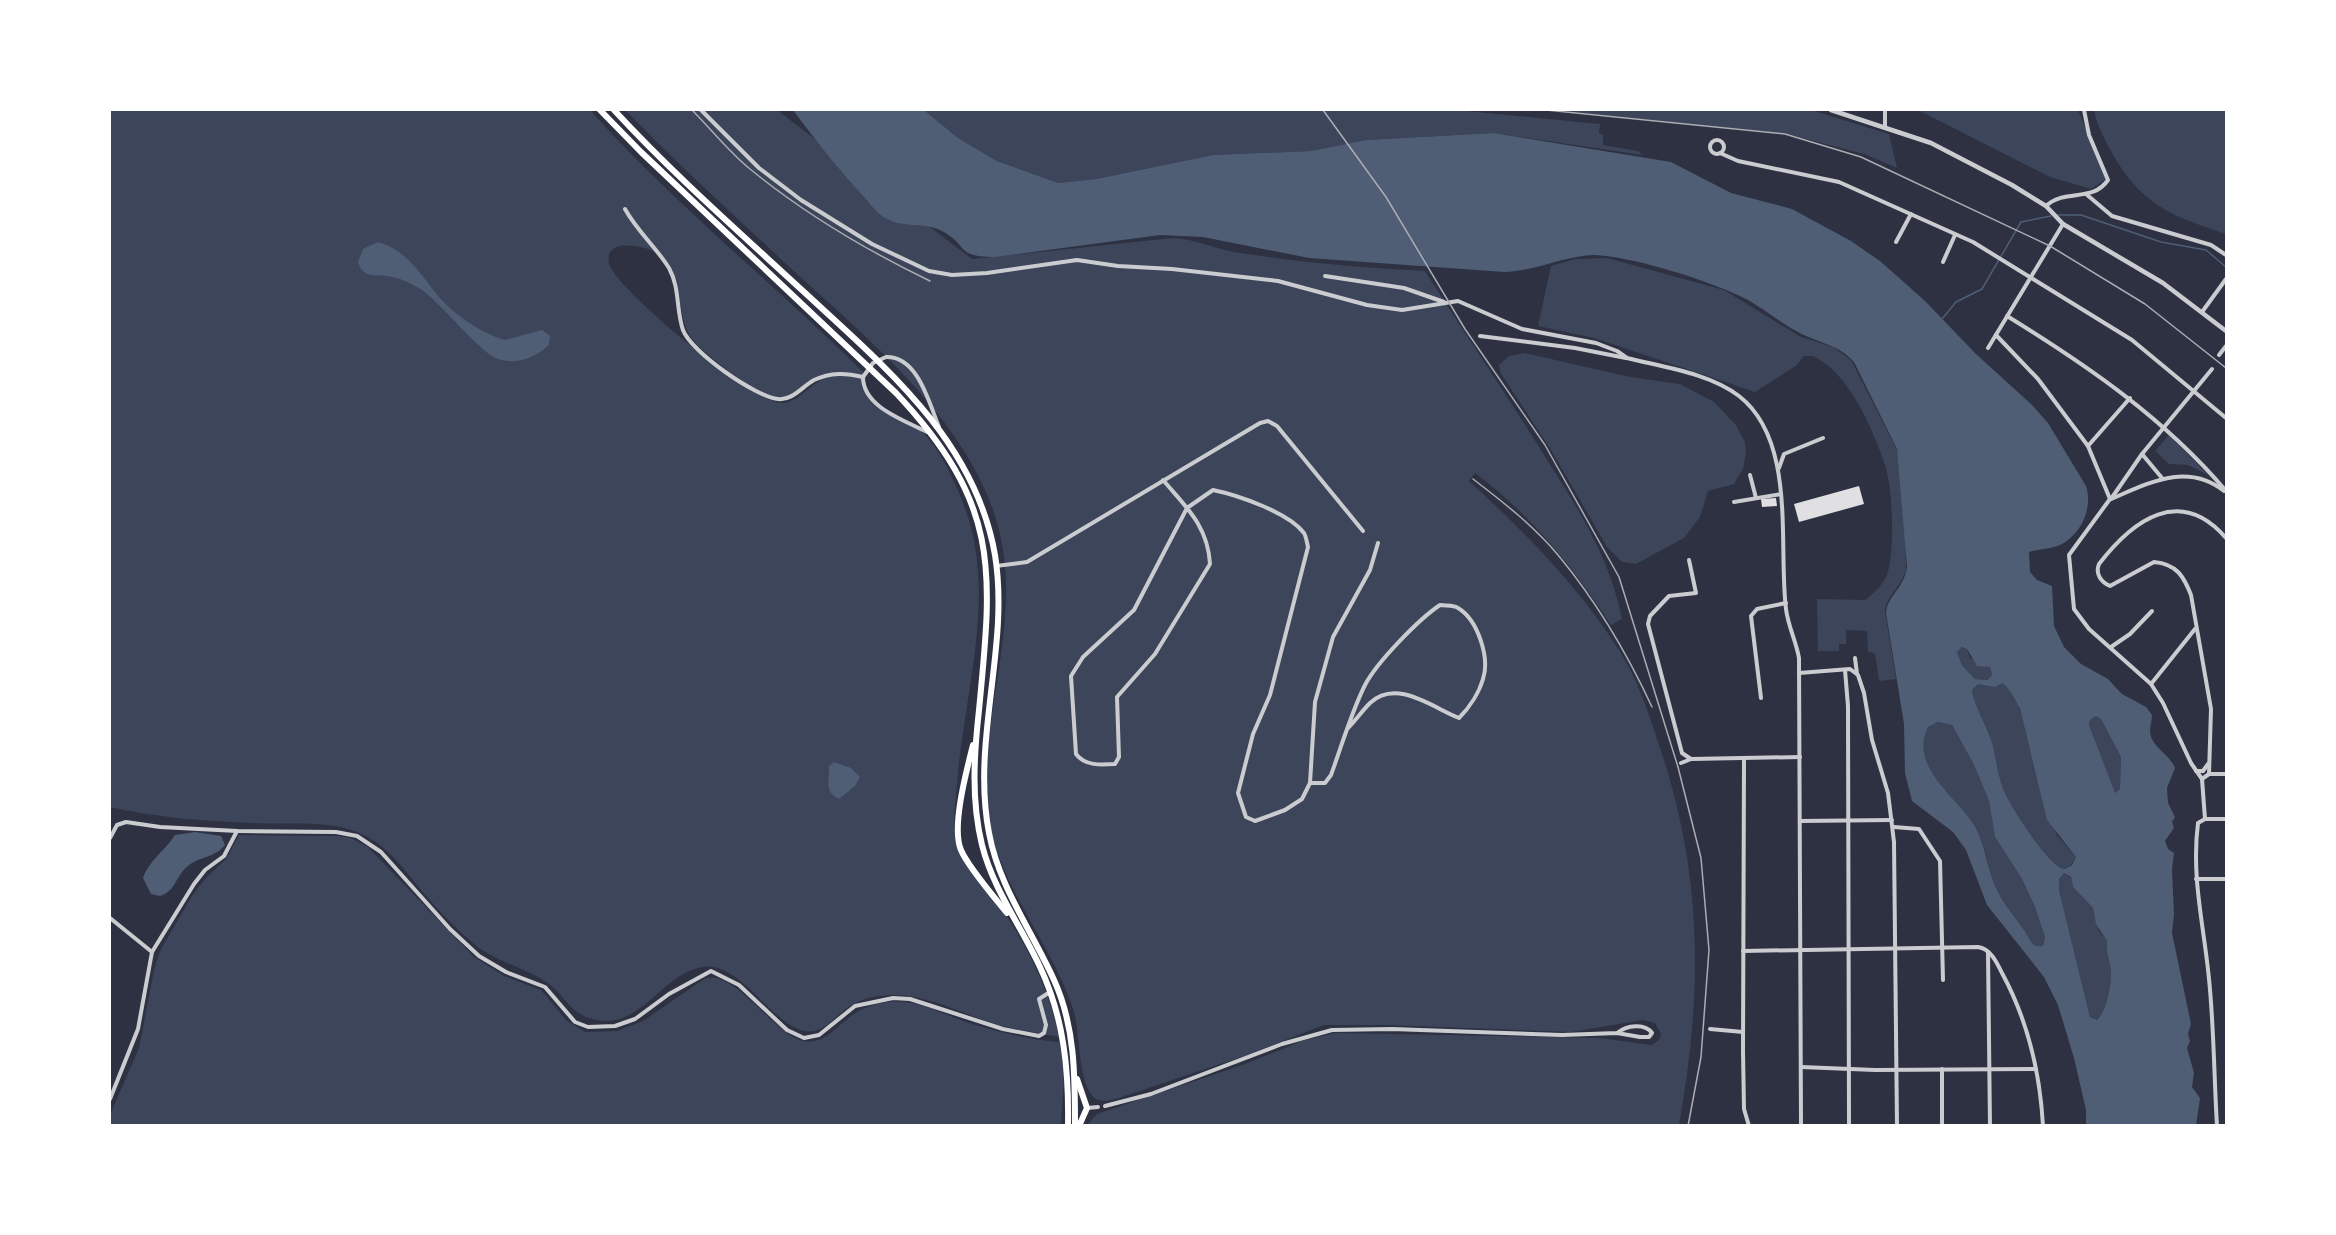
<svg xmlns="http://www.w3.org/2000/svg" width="2336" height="1235" viewBox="0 0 2336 1235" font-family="'Work Sans',sans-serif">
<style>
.green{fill:#3c4559}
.water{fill:#4f5d75;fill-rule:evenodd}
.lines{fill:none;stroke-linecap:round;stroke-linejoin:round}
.stream{stroke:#4f5d75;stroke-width:1.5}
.building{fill:#e0e0e3}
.minor{stroke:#caccd0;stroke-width:4}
.tertiary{stroke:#caccd0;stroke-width:4.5}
.motorway{stroke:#fff;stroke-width:6}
.rail{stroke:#abadb3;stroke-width:1.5}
</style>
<rect width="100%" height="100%" fill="#2d3142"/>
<g class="green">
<path d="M110 110H590C674 204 774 284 864 373L863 376C833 369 824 376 799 390 794 393 788 398 782 398 762 400 712 359 697 345 667 316 696 252 633 246 623 245 615 245 609 254 608 261 609 266 613 271 630 299 751 402 782 403 798 403 811 383 826 378 838 373 850 376 862 378 862 406 896 414 916 427 938 441 960 492 968 517 994 600 966 689 958 773 957 792 951 829 957 846 964 863 986 887 997 902 1026 943 1049 988 1059 1037 1038 1033 1016 1030 996 1024 958 1013 921 990 881 996 870 997 860 1000 850 1006 836 1014 824 1035 805 1031 771 1025 740 960 702 967 660 974 639 1035 589 1018 570 1012 564 995 549 984 525 967 495 962 473 943 456 929 441 913 427 897 408 875 392 850 366 836 334 819 290 825 254 823 205 821 158 818 110 807Z"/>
<path d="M625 110H777L972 259 1172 238C1197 239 1217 250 1240 253 1302 262 1363 268 1425 271 1464 333 1506 393 1544 455 1577 507 1610 557 1622 619L1611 625C1574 568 1530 514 1475 473L1469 481C1525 532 1578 586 1619 650 1637 678 1648 711 1658 742 1703 872 1703 991 1679 1125H1087L1097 1114 1245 1064 1302 1041 1335 1033 1600 1038 1652 1045 1659 1040 1661 1034 1655 1023 1643 1020 1571 1032 1388 1025H1324L1247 1055 1116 1099C1111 1100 1104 1102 1099 1100 1078 1095 1080 1031 1074 1012 1052 941 993 881 987 805 981 718 1018 629 1002 544 981 428 866 338 784 262 730 212 676 162 625 110Z"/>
<polygon points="924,110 1456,110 1600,124 1599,133 1603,135 1603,145 1638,151 1642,155 1494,133 1366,140 1311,151 1213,155 1096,179 1058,183 997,161 958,138"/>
<polygon points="1557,110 1811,110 1889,134 1897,168 1864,154 1787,134"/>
<polygon points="1918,110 2078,110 2106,179 2091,189 2050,177"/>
<path d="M2094 110H2226V234C2172 216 2141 205 2112 153 2104 138 2097 126 2094 110Z"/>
<path d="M1607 258 1724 290 1801 337 1833 347 1851 360 1897 450 1905 522 1906 569C1902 587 1886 596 1885 611L1896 679 1879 681 1875 653 1868 652 1867 631 1846 630V644H1839V651H1818L1817 599 1866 600C1873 593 1883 585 1887 575 1895 552 1893 489 1885 465 1874 431 1847 369 1812 356H1804L1797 365 1755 392 1594 338 1538 326 1551 266 1575 259Z"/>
<polygon points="1525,353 1630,377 1680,384 1714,402 1736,425 1745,442 1746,453 1743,469 1734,484 1708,491 1700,517 1684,538 1636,564 1622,562 1607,547 1551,450 1500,372 1499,365 1509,356"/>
<polygon points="2169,435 2208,475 2188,465 2169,464 2155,451"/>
<polygon points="1962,647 1967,649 1970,658 1990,667 1992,675 1987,680 1975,679 1962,665 1957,652"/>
<path d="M2002 683C2009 686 2015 700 2020 708L2056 834 2076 857 2071 865 2065 869C2050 868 2016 814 2008 799 1999 783 1997 764 1993 746 1988 727 1975 709 1972 690L1978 684Z"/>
<polygon points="2096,716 2101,719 2121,757 2120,789 2114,794 2089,725 2090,720"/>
<path d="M1938 722 1952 725 1974 765 1989 801 1995 837 2022 879 2035 907 2045 937 2043 946C2031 948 2030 938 2024 930 2013 914 2002 901 1994 883 1987 866 1986 846 1977 830 1958 799 1908 769 1928 727Z"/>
<path d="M239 835 339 836 351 838 368 847 474 957 504 976 541 990 567 1021 585 1032 617 1031 643 1021 704 979C732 967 772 1031 800 1040 822 1047 835 1028 851 1016 862 1008 875 1003 889 1002 915 999 938 1012 963 1021 995 1031 1027 1040 1060 1042L1064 1075 1061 1126H110V1115L139 1048 154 970 161 949 192 896 204 880 226 859Z"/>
<path d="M2064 873 2071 878 2073 887 2093 908 2099 931 2107 941C2105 953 2111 962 2111 974 2111 987 2106 1012 2097 1020L2090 1017 2059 890V879Z"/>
</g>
<g class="water">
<path d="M793 110H924L958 138 997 161 1058 183 1096 179 1213 155 1311 151 1366 140 1494 133 1671 162 1731 193 1792 209 1851 241 1880 261 1925 301 1976 354 2031 404 2048 423 2086 486C2093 507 2082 533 2062 544 2052 549 2039 549 2029 552L2030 572 2037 580 2052 586 2054 626 2064 647 2081 664 2108 679 2122 694 2146 707 2152 715C2152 721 2150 725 2150 730 2150 747 2170 754 2175 768L2167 788 2168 803 2175 817 2172 822 2174 828 2165 841 2168 849 2174 853 2172 869 2174 915 2172 933 2191 1024 2188 1034 2190 1041 2187 1048 2194 1073 2192 1087 2200 1098 2196 1125H2086V1110L2074 1058 2058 1005 2044 977 1987 905 1966 850 1953 832 1912 801 1905 773 1904 724 1886 613C1887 596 1904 589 1907 567L1897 449 1854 362C1838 344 1818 343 1798 332 1781 323 1765 310 1748 300 1714 282 1632 256 1594 255 1567 255 1536 271 1504 272L1309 258 1203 237 1160 235 996 257C954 257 970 246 942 231 925 222 906 228 889 220 879 216 872 206 865 198 839 170 816 141 793 110ZM1962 647 1967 649 1977 666 1990 667 1992 675 1987 680 1975 679 1962 665 1957 652ZM2002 683C2009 686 2015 701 2020 708L2047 820 2076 857 2072 865 2065 869C2050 868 2016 814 2008 799 1999 783 1997 764 1993 746 1988 727 1975 709 1972 690L1978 684 1995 687ZM2096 716 2101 719 2121 757 2120 789 2115 793 2089 725 2090 720ZM1938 722 1952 725 1974 765 1989 801 1995 837 2022 879 2035 907 2045 937 2043 946C2031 948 2030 938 2024 930 2013 914 2001 901 1994 883 1987 866 1985 846 1977 830 1960 798 1908 769 1928 727ZM2064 873 2071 877 2073 887 2093 908 2096 924 2107 941C2105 953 2111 962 2111 974 2111 987 2106 1012 2097 1020L2090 1017 2059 890V879Z"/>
<path d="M378 242C407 250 421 275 439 297 456 316 481 333 505 340L542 330 550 336 549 345C535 358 516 365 498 359 481 354 442 304 422 290 412 284 403 279 392 277 377 273 364 281 358 262L363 249Z"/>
<path d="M834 762 851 768 860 777 855 786 839 799C823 791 830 780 829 766Z"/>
<path d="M195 832 221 836 225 845C215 858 200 856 188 866 176 875 176 891 160 896L151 894 143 878C148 862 166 849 175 835Z"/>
</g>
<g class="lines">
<g class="stream">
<polyline points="2056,215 2081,215 2161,242 2206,250 2226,267"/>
<polyline points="1942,319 1956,302 1982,289 2021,222 2051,216"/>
</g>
</g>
<g class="building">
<polygon points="1859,486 1864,504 1799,522 1794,504"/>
<polygon points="1776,498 1777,506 1762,507 1761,499"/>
</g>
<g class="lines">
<g class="minor">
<path d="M701 110 759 168 801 200 872 244 929 271 952 275 987 273 1077 260 1118 266 1172 269 1278 281 1367 305 1402 310 1458 301 1522 329 1596 343 1617 351 1627 358C1663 367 1709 373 1739 396 1797 441 1778 546 1786 609 1788 626 1796 641 1799 658L1801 1126"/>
<polyline points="1885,110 1885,127"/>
<circle cx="1717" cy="147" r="7"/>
<polyline points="1720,153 1738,161 1839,182 1973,242 2132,340 2226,418"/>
<polyline points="2086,194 2112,216 2211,245 2226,255"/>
<path d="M2046 206C2066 188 2092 203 2108 180L2089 135 2084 110"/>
<path d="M625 209C637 231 656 247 669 268 680 288 676 310 683 330 691 352 756 397 778 399 792 401 803 386 814 380 831 372 846 373 863 377"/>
<polyline points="1896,242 1911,214"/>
<polyline points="1943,262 1955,235"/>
<polyline points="1325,276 1404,288 1444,302"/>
<polyline points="2202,312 2226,279"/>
<path d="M2007 316C2088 366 2164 418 2226 491"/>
<path d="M1996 335 2038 379 2088 446 2110 499 2069 555 2074 609 2089 629 2151 684 2163 703 2191 763 2202 779 2205 819 2198 823C2191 877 2204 926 2209 979 2214 1027 2214 1077 2217 1126"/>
<polyline points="1480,336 1575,348 1626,358"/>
<polyline points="1988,348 2063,224"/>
<polyline points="2219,355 2226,346"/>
<path d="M927 432C904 420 863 407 863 377L873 363 886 357C918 356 929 403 939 427"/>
<polyline points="2088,446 2130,398"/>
<polyline points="2142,454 2162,478"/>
<polyline points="1779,468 1784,454 1823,438"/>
<polyline points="1750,475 1756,498"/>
<path d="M1163 480C1186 507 1208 526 1210 564L1155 654 1117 697 1119 757 1115 764C1100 765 1085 766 1076 754L1071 676 1083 657 1134 610 1187 508 1213 490C1237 495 1288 512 1304 533 1306 536 1307 543 1308 547L1270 695 1253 734 1238 793 1246 817 1255 821 1285 810 1302 799 1310 783 1315 702 1333 637 1370 570 1378 543"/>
<polyline points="2111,499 2142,454 2212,369"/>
<path d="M2111 499C2149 483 2187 462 2224 491"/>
<polyline points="1734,502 1781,494"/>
<polyline points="1689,560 1696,593 1669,596 1650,616 1648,624 1682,753 1691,759"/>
<polyline points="996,566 1027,562 1260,423 1268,421 1277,426 1363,531"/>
<polyline points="2111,647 2130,634 2152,611"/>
<polyline points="1855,658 1857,674"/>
<polyline points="1845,670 1848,706 1849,1126"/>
<polyline points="1799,673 1850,669 1858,675 1864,693 1872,740 1888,793 1894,842 1897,1126"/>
<polyline points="2151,684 2195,629"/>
<polyline points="1761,698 1751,616 1757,609 1786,603"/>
<polyline points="1744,758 1743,1051 1744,1109 1749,1126"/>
<polyline points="1681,763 1691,759 1800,757"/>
<polyline points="2196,771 2203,771 2208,764"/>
<path d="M2209 774 2211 709 2191 595C2184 577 2177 564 2154 562L2110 586C2101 582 2095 574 2099 564 2133 520 2180 485 2226 538"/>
<polyline points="2202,779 2209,774 2226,774"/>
<path d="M1310 783H1325L1331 775C1342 745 1351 713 1365 685 1377 662 1419 619 1440 605 1446 606 1454 605 1458 608 1478 620 1490 658 1483 679 1479 693 1469 708 1459 718 1433 708 1397 678 1370 703 1362 711 1356 720 1348 728"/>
<polyline points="2205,819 2226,819"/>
<polyline points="1801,821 1892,820"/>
<polyline points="1894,827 1919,829 1940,861 1943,980"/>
<polyline points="110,838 117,825 126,822 160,827 237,831 336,832 357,836 381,852 450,929 479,956 506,972 545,987 575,1022 588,1027 615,1026 635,1019 669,994 711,971 739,985 787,1030 804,1038 819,1035 855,1006 893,998 910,999 1003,1029 1039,1036 1044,1033 1046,1025 1039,999 1050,992"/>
<polyline points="2196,879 2226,879"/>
<polyline points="110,918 152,952"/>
<path d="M1743 951 1978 947C1991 949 1997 963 2002 973 2028 1021 2040 1072 2043 1126"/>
<polyline points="1988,952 1990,1126"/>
<polyline points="1710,1029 1743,1032"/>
<polyline points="1801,1067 1875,1070 2036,1069"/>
<polyline points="1942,1069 1942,1126"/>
<polyline points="110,1099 138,1029 152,952 194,884 205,870 224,856 237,831"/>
<path d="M1105 1106 1151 1094 1282 1044 1332 1030 1392 1029 1562 1035 1617 1033 1640 1037H1649L1652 1033C1645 1023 1627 1025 1617 1033"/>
<polyline points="1087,1108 1098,1107"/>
</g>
<polyline class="tertiary" points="1831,110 1931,143 2012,185 2046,206 2063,224 2163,283 2226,331"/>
<g class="motorway">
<path d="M600 110 641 152 896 393C1000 504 993 567 979 710 974 755 971 800 982 845 993 889 1021 926 1040 967 1064 1018 1069 1070 1068 1126"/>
<path d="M614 110C673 174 739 232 803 291 884 366 975 440 995 555 1010 647 971 740 989 833 999 887 1032 931 1054 980 1075 1026 1075 1075 1075 1126"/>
<path d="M973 745C967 769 951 827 961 850 968 867 995 898 1007 913"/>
<polyline points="1077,1079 1087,1108 1079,1126"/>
</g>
<g class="rail">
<path d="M692 110C711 129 729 152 750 169 805 214 866 250 930 281"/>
<polyline points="1323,110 1386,197 1465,329 1545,445 1619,577 1678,767 1701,858 1709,950 1701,1057 1688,1126"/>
<polyline points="1546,110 1785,134 1861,157 2050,246 2145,304 2226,368"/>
<path d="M1473 479C1503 502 1534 526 1558 555 1597 602 1627 653 1652 707"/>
</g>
</g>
<rect width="2336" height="1235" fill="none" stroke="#ffffff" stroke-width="222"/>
</svg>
